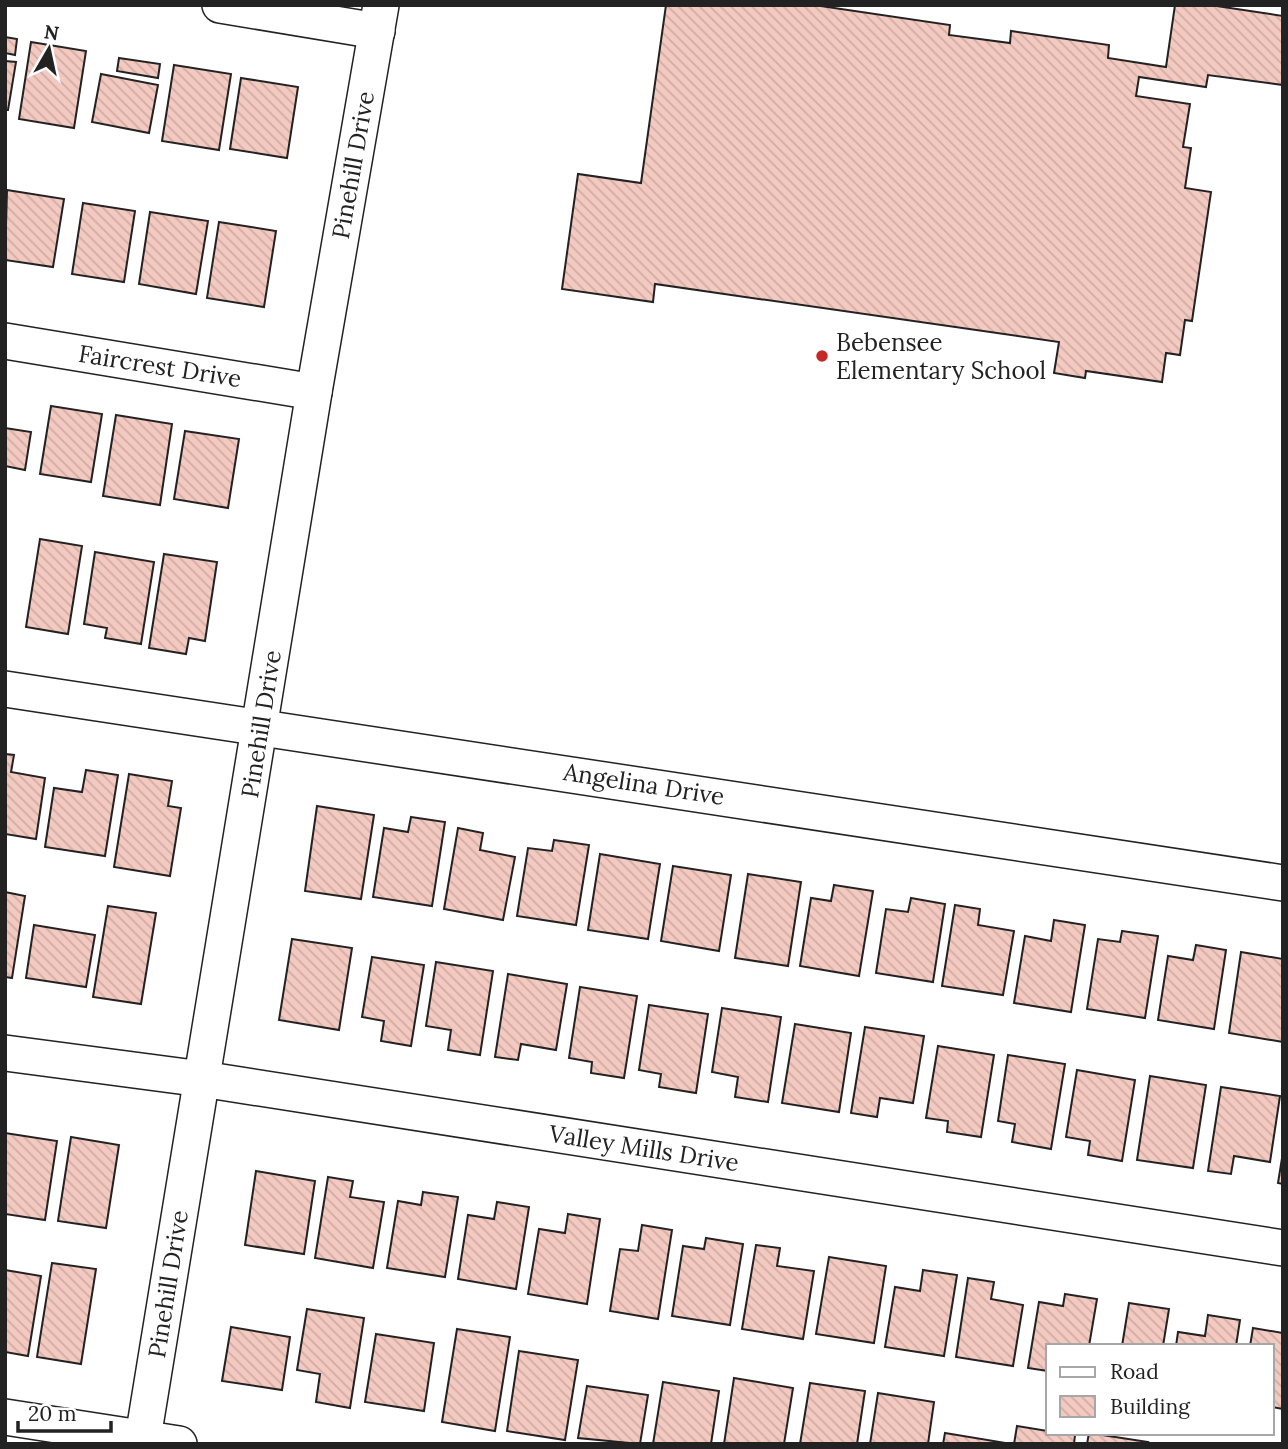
<svg xmlns="http://www.w3.org/2000/svg" width="1288" height="1449" viewBox="0 0 1288 1449" font-family="Lora,serif">
<style>
.building{fill:url(#building-back-hatch);stroke:#222;stroke-width:2}
.lines{fill:none;stroke-linecap:round;stroke-linejoin:round}
.minor-casing{stroke:#222;stroke-width:38}
.minor{stroke:#fff;stroke-width:35}
.poi-dot{fill:#c62828;stroke:#fff;stroke-width:2.5}
.labels{text-anchor:middle;dominant-baseline:central;stroke-width:5;stroke-linejoin:round;paint-order:stroke}
.street-label{font-size:24px;fill:#222;stroke:#fff}
.poi-label{font-size:24px;fill:#222;stroke:#fff;text-anchor:start}
</style>
<defs>
<pattern id="building-back-hatch" width="6" height="6" patternUnits="userSpaceOnUse" patternTransform="scale(1.75)"><rect width="6" height="6" fill="#f3c9c0"/><path d="M-1 5l2 2M0 0l6 6M5-1l2 2" fill="none" stroke="#d0aca5"/></pattern>
</defs>
<rect width="100%" height="100%" fill="#fff"/>
<g class="building">
<polygon points="666,5 814,5 950,25 949,35 1010,43 1011,31 1109,45 1108,58 1166,67 1175,5 1210,5 1283,16 1283,85 1208,75 1206,87 1139,77 1136,96 1190,104 1183,147 1191,148 1185,188 1211,192 1192,321 1185,320 1180,355 1166,353 1162,382 1086,371 1085,378 1054,373 1059,342 655,284 653,302 562,289 578,174 641,183"/>
<polygon points="5,37 17,39 15,55 5,53"/>
<polygon points="31,42 86,51 74,128 19,119"/>
<polygon points="119,58 160,64 158,78 117,71"/>
<polygon points="5,61 16,62 8,110 5,110"/>
<polygon points="174,65 231,74 219,150 162,141"/>
<polygon points="101,74 158,85 149,133 92,122"/>
<polygon points="241,78 298,87 287,158 230,149"/>
<polygon points="7,190 64,199 53,267 5,260"/>
<polygon points="83,203 135,211 124,282 72,274"/>
<polygon points="150,212 208,221 196,294 139,284"/>
<polygon points="219,222 276,231 264,307 207,298"/>
<polygon points="51,406 102,414 91,482 40,474"/>
<polygon points="116,415 172,424 160,505 103,496"/>
<polygon points="5,428 31,432 25,470 5,466"/>
<polygon points="185,431 239,439 228,508 174,499"/>
<polygon points="40,539 82,546 68,634 26,627"/>
<polygon points="95,552 154,562 141,644 105,638 107,628 84,624"/>
<polygon points="164,554 217,562 205,641 189,638 186,654 149,648"/>
<polygon points="5,754 14,755 11,772 45,778 36,839 5,834"/>
<polygon points="86,770 118,775 105,856 45,847 54,788 82,792"/>
<polygon points="129,774 172,781 168,806 181,808 170,876 114,867"/>
<polygon points="317,806 374,815 361,899 305,891"/>
<polygon points="411,817 445,822 432,906 373,897 384,828 408,832"/>
<polygon points="458,828 483,833 480,850 515,857 503,920 444,909"/>
<polygon points="554,840 589,845 576,925 517,916 528,848 552,851"/>
<polygon points="600,854 660,864 648,939 588,930"/>
<polygon points="673,866 731,875 719,951 661,941"/>
<polygon points="748,874 801,882 788,966 735,958"/>
<polygon points="834,885 873,891 859,976 800,966 811,898 831,901"/>
<polygon points="5,892 25,896 12,978 5,977"/>
<polygon points="911,898 945,904 933,982 876,973 886,909 908,912"/>
<polygon points="955,905 980,909 978,925 1014,931 1003,995 942,986"/>
<polygon points="108,906 156,913 141,1004 93,997"/>
<polygon points="1054,920 1085,925 1071,1012 1014,1003 1025,936 1051,941"/>
<polygon points="34,925 95,935 86,987 26,978"/>
<polygon points="1122,931 1158,936 1145,1018 1087,1009 1098,939 1120,942"/>
<polygon points="292,939 352,948 339,1030 279,1020"/>
<polygon points="1196,945 1226,950 1214,1029 1158,1020 1168,956 1193,960"/>
<polygon points="1241,952 1283,959 1283,1042 1229,1033"/>
<polygon points="372,957 424,965 411,1046 381,1041 384,1021 362,1017"/>
<polygon points="436,962 493,971 480,1055 448,1050 451,1030 426,1026"/>
<polygon points="508,974 567,984 556,1050 521,1044 518,1060 495,1057"/>
<polygon points="580,987 637,996 624,1078 591,1073 592,1062 569,1058"/>
<polygon points="649,1005 708,1014 696,1093 659,1087 661,1074 639,1070"/>
<polygon points="722,1008 781,1017 768,1102 735,1097 738,1077 712,1072"/>
<polygon points="795,1024 851,1033 839,1112 782,1103"/>
<polygon points="865,1027 924,1036 913,1103 880,1098 877,1117 851,1113"/>
<polygon points="938,1046 994,1055 981,1137 947,1132 948,1121 926,1118"/>
<polygon points="1008,1055 1065,1064 1051,1149 1012,1142 1015,1124 998,1121"/>
<polygon points="1077,1070 1135,1080 1122,1161 1088,1155 1090,1141 1066,1137"/>
<polygon points="1150,1076 1206,1085 1193,1168 1137,1160"/>
<polygon points="1221,1087 1280,1096 1270,1162 1234,1156 1231,1174 1208,1171"/>
<polygon points="5,1133 57,1141 45,1220 5,1214"/>
<polygon points="71,1137 119,1145 106,1228 58,1221"/>
<polygon points="1283,1152 1283,1184 1278,1183"/>
<polygon points="256,1171 315,1181 304,1254 245,1245"/>
<polygon points="328,1177 353,1181 350,1197 384,1202 373,1268 315,1258"/>
<polygon points="423,1192 458,1197 445,1277 387,1268 398,1201 421,1205"/>
<polygon points="497,1202 529,1207 516,1289 458,1279 468,1215 494,1219"/>
<polygon points="568,1214 600,1219 587,1304 528,1294 539,1229 565,1233"/>
<polygon points="642,1225 672,1230 658,1319 610,1311 620,1249 638,1251"/>
<polygon points="706,1238 743,1244 730,1325 672,1316 683,1246 704,1249"/>
<polygon points="756,1245 780,1248 777,1266 814,1271 803,1339 742,1329"/>
<polygon points="829,1257 886,1266 874,1343 816,1334"/>
<polygon points="52,1263 96,1269 81,1364 37,1357"/>
<polygon points="5,1270 41,1276 28,1356 5,1352"/>
<polygon points="923,1270 957,1275 944,1356 885,1347 895,1287 920,1291"/>
<polygon points="968,1278 994,1282 991,1299 1023,1305 1013,1366 956,1357"/>
<polygon points="1065,1294 1097,1299 1089,1346 1048,1346 1048,1371 1028,1368 1039,1302 1063,1306"/>
<polygon points="1129,1303 1169,1309 1163,1346 1122,1346"/>
<polygon points="307,1309 364,1318 350,1408 316,1402 320,1374 297,1370"/>
<polygon points="1208,1315 1240,1320 1236,1346 1176,1346 1178,1332 1205,1336"/>
<polygon points="231,1327 290,1337 282,1390 222,1381"/>
<polygon points="1253,1328 1283,1333 1283,1409 1272,1407 1272,1346 1250,1346"/>
<polygon points="457,1329 510,1337 495,1431 442,1422"/>
<polygon points="376,1334 434,1343 424,1411 365,1402"/>
<polygon points="519,1351 578,1360 565,1440 507,1431"/>
<polygon points="734,1378 793,1388 784,1444 724,1444"/>
<polygon points="663,1382 719,1391 711,1444 653,1444"/>
<polygon points="810,1383 865,1391 857,1444 800,1444"/>
<polygon points="587,1386 648,1395 640,1444 578,1438"/>
<polygon points="878,1393 934,1402 928,1444 870,1444"/>
<polygon points="1017,1426 1048,1431 1048,1433 1075,1435 1074,1444 1014,1444"/>
<polygon points="945,1433 1006,1443 1006,1444 943,1444"/>
<polygon points="1089,1433 1148,1442 1147,1444 1087,1444"/>
</g>
<g class="lines">
<g class="minor-casing">
<g id="minor">
<polyline points="220,5 377,31"/>
<polyline points="5,341 314,392"/>
<polyline points="5,689 1283,883"/>
<polyline points="5,1053 202,1079 1283,1248"/>
<polyline points="5,1417 179,1444"/>
<polyline points="142,1444 314,392 381,5"/>
</g>
</g>
<use href="#minor" class="minor"/>
</g>
<circle class="poi-dot" cx="822" cy="356" r="7"/>
<g class="labels">
<g class="street-label">
<text transform="translate(353 165) rotate(-80)">Pinehill Drive</text>
<text transform="translate(160 366) rotate(9)">Faircrest Drive</text>
<text transform="translate(261 724) rotate(-81)">Pinehill Drive</text>
<text transform="translate(644 784) rotate(9)">Angelina Drive</text>
<text transform="translate(644 1148) rotate(9)">Valley Mills Drive</text>
<text transform="translate(168 1284) rotate(-81)">Pinehill Drive</text>
</g>
<g class="poi-label">
<text x="836" y="342">Bebensee<tspan x="836" dy="28">Elementary School</tspan></text>
</g>
</g>
<rect width="1288" height="1449" fill="none" stroke="#222222" stroke-width="14"/>
<rect x="1046" y="1344" width="228" height="91" fill="#ffffff" stroke="#a7a7a7" stroke-width="2"/>
<rect x="1060" y="1367" width="35" height="10" fill="#ffffff" stroke="#a7a7a7" stroke-width="2"/>
<text x="1110" y="1379" font-size="21" fill="#222222">Road</text>
<rect x="1060" y="1396" width="35" height="21" fill="url(#building-back-hatch)" stroke="#a7a7a7" stroke-width="2"/>
<text x="1110" y="1414" font-size="21" fill="#222222">Building</text>
<g transform="translate(49 49) rotate(9)" stroke="#ffffff" stroke-width="5" paint-order="stroke">
<path d="M0-5L12 26L0 18L-12 26Z" fill="#222222"/>
<text y="-10" font-size="19" font-weight="bold" text-anchor="middle" fill="#222222">N</text>
</g>
<path d="M18 1421v10h93v-10" fill="none" stroke="#222222" stroke-width="3.5"/>
<text x="28" y="1421" font-size="21" fill="#222222" stroke="#ffffff" stroke-width="5" paint-order="stroke">20 m</text>
</svg>
